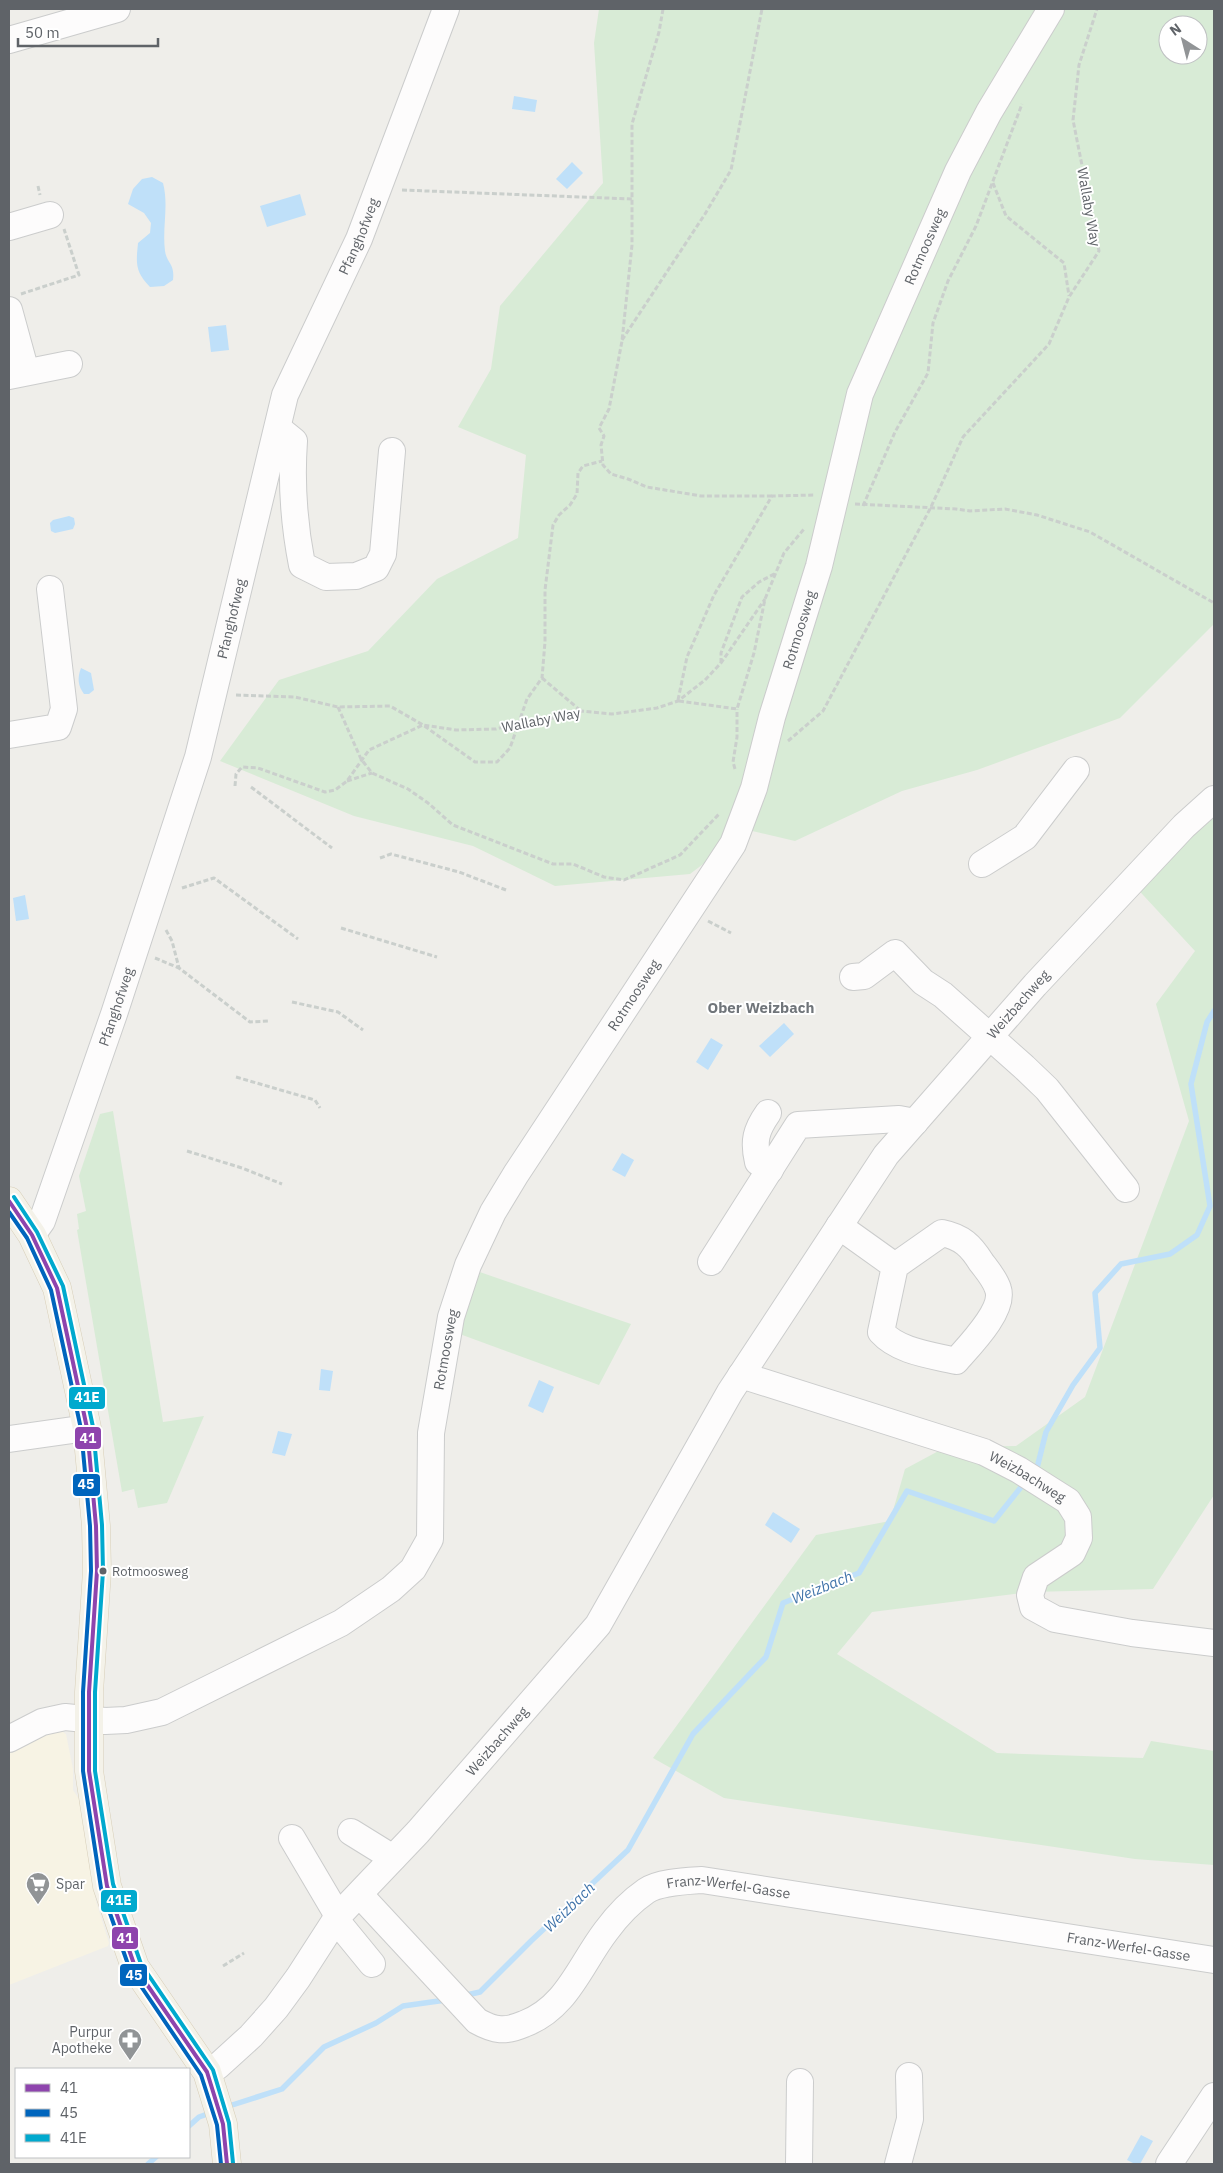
<svg xmlns="http://www.w3.org/2000/svg" width="1223" height="2173" viewBox="0 0 1223 2173" font-family="'IBM Plex Sans',sans-serif">
<style>
.commercial{fill:#f7f3e4}
.green{fill:#d8ebd6;fill-rule:evenodd}
.water{fill:#bfe0f9}
.lines{fill:none;stroke-linecap:round;stroke-linejoin:round}
.stream{stroke:#bfe0f9;stroke-width:5.5}
.minor-casing{stroke:#cbcccc;stroke-width:28}
.major-casing{stroke:#d7ceb8;stroke-width:29}
.path{stroke:#cacfcc;stroke-width:3;stroke-dasharray:5 2.5;stroke-linecap:butt}
.minor{stroke:#fdfcfc;stroke-width:26}
.major{stroke:#f4f2e9;stroke-width:28}
.bus-1-casing{stroke:#fff;stroke-width:8}
.bus-2-casing{stroke:#fff;stroke-width:8}
.bus-3-casing{stroke:#fff;stroke-width:8}
.bus-1{stroke:#8e44ad;stroke-width:4}
.bus-2{stroke:#0065bd;stroke-width:4}
.bus-3{stroke:#00a9ce;stroke-width:4}
.bus-dot{fill:#5f6368;stroke:#fff;stroke-width:2}
.labels{text-anchor:middle;dominant-baseline:central;stroke-width:4;stroke-linejoin:round;paint-order:stroke}
.bus-label{font-size:13px;fill:#5f6368;stroke:#fff;text-anchor:start}
.street-label{font-size:14px;fill:#5f6368;stroke:#fff}
.poi-label{font-size:14px;fill:#5f6368;stroke:#fff;text-anchor:start}
.neighbourhood-label{font-size:15px;font-weight:bold;fill:#70757a;stroke:#fff}
.water-label{font-size:15px;font-style:italic;fill:#4174aa;stroke:#fff}
.line-badge{stroke:#fff;stroke-width:2}
.badge-label{font-size:14px;text-anchor:middle;font-weight:bold;fill:#fff}
</style>
<rect width="100%" height="100%" fill="#efeeea"/>
<polygon class="commercial" points="52,1724 66,1734 73,1769 73,1790 79,1799 82,1809 96,1901 109,1943 108,1946 9,1985 9,1744"/>
<g class="green">
<path d="M599 9H1214V624L1120 718 977 770 902 791 795 841 748 830 690 874 555 886 473 846 354 816 220 761 279 680 368 651 437 579 518 538 526 455 458 427 491 369 500 306 603 183 594 43ZM1168 25H1198V55H1168Z"/>
<polygon points="1214,799 1214,1495 1153,1589 1030,1592 872,1612 837,1654 997,1753 1143,1758 1151,1741 1214,1751 1214,1865 1135,1859 724,1798 653,1758 816,1535 890,1521 905,1469 946,1447 1016,1446 1085,1397 1189,1121 1156,1004 1195,951 1131,882"/>
<polygon points="113,1111 163,1422 204,1416 167,1503 138,1508 134,1489 122,1492 77,1230 79,1229 77,1214 86,1211 79,1176 100,1114"/>
<polygon points="474,1270 631,1324 599,1385 457,1333"/>
</g>
<g class="water">
<polygon points="514,96 537,100 535,112 512,109"/>
<polygon points="572,162 583,173 567,189 556,179"/>
<path d="M152 177 163 183C169 206 162 227 165 251 167 264 175 263 173 280L164 286 150 287C135 271 136 264 138 243L150 233 151 223 144 213 128 204 133 189 142 179Z"/>
<polygon points="300,194 306,215 267,227 260,206"/>
<polygon points="226,325 229,350 211,352 208,327"/>
<polygon points="69,516 74,518 75,524 73,529 55,533 51,531 50,523 53,520"/>
<path d="M81 668 91 673 94 690 89 694H84C78 686 77 678 81 668Z"/>
<polygon points="25,895 29,919 16,921 13,898"/>
<polygon points="784,1023 794,1034 770,1057 759,1046"/>
<polygon points="711,1038 723,1045 708,1070 696,1062"/>
<polygon points="622,1153 634,1160 625,1177 612,1170"/>
<polygon points="321,1369 333,1371 330,1391 319,1390"/>
<polygon points="539,1380 554,1387 543,1413 528,1406"/>
<polygon points="278,1431 292,1434 285,1456 272,1453"/>
<polygon points="773,1512 800,1529 791,1543 765,1525"/>
<polygon points="1141,2135 1153,2141 1140,2164 1135,2164 1127,2160"/>
</g>
<g class="lines">
<g class="stream">
<polyline points="1034,1471 1037,1468 1046,1432 1073,1385 1100,1348 1095,1293 1121,1264 1170,1254 1197,1235 1210,1206 1191,1084 1207,1022 1214,1011"/>
<polyline points="462,1996 480,1992 531,1941 628,1850 693,1734 766,1657 783,1603 859,1573 907,1491 994,1521 1025,1482"/>
<polyline points="226,2107 282,2089 324,2047 376,2023 403,2006 446,2000"/>
<polyline points="189,2126 199,2117 213,2112"/>
<polyline points="148,2164 156,2157"/>
</g>
<g class="minor-casing">
<g id="minor">
<polyline points="9,40 117,9"/>
<polyline points="9,227 50,215"/>
<polyline points="9,310 26,372"/>
<polyline points="9,376 69,364"/>
<path d="M278 428 294 441C291 483 294 524 302 565L326 577 356 576 376 568 383 554 392 451"/>
<polyline points="9,735 58,727 64,709 50,589"/>
<polyline points="982,864 1025,837 1076,770"/>
<polyline points="853,977 864,976 895,953 923,982 943,995 1024,1067 1047,1089 1126,1189"/>
<path d="M768 1113C756 1130 753 1141 758 1162L770 1170"/>
<path d="M839 1226 895 1266 881 1332C899 1352 932 1355 956 1361 969 1346 1005 1310 998 1289 995 1279 987 1270 981 1262 971 1246 962 1237 942 1233L895 1266"/>
<path id="s1" d="M32 1235 42 1221 114 1014 198 757 285 395 359 239 446 9"/>
<polyline points="711,1262 798,1125 899,1119 915,1122"/>
<path id="s2" d="M741 1375 984 1452 1019 1470 1068 1501 1078 1517 1079 1538 1072 1553 1036 1577 1030 1595 1033 1607 1055 1619 1132 1633 1214 1643"/>
<polyline points="9,1439 87,1428"/>
<path id="s3" d="M9 1739 42 1722 65 1717 105 1721 126 1720 162 1712 341 1623 391 1589 413 1569 430 1539 431 1433 451 1317 468 1265 493 1212 516 1174 733 844 754 788 772 717 819 566 860 394 958 171 989 112 1051 9"/>
<polyline points="351,1832 393,1858"/>
<polyline points="292,1838 338,1916"/>
<path id="s4" d="M360 1895 477 2021C495 2031 505 2032 524 2024 567 2008 580 1965 606 1931 617 1916 630 1902 646 1891 659 1882 687 1881 702 1880L1214 1960"/>
<polyline points="336,1920 372,1964"/>
<path id="s5" d="M207 2072 218 2066 251 2036 276 2008 298 1978 338 1916 418 1832 598 1625 730 1392 886 1155 1035 985 1184 826 1214 799"/>
<polyline points="799,2164 800,2082"/>
<polyline points="898,2164 910,2119 909,2076"/>
<polyline points="1169,2164 1214,2096"/>
</g>
</g>
<g class="major-casing">
<polyline id="major" points="9,1201 32,1235 57,1288 87,1428 96,1526 97,1571 89,1692 89,1771 107,1886 135,1967 207,2072 223,2124 227,2164"/>
</g>
<g class="path">
<polyline points="663,9 659,32 632,124 632,245 622,341 609,409 599,428 604,436 601,445 603,465 611,474 628,479 647,487 701,496 772,496"/>
<polyline points="993,183 1006,216 1064,263 1069,296"/>
<polyline points="38,186 40,195"/>
<polyline points="402,190 632,199"/>
<polyline points="21,294 79,275 64,229"/>
<polyline points="622,340 705,214 731,170 762,9"/>
<polyline points="855,504 956,509 970,511 1005,509 1037,515 1090,532 1214,603"/>
<polyline points="863,506 895,432 928,373 933,323 948,281 976,226 1022,104"/>
<polyline points="721,663 721,653 742,597 759,582 776,573"/>
<polyline points="542,678 581,711"/>
<polyline points="236,695 295,697 338,707 390,706 423,725 475,762 497,762 510,748 527,699 542,678 545,642 545,590 553,525 559,515 570,505 577,494 578,473 583,466 602,461"/>
<polyline points="678,700 687,657 714,595 772,496 814,495"/>
<polyline points="679,701 737,709 754,653 765,599 784,553 804,529"/>
<polyline points="338,707 361,759 372,773 408,789 428,803 453,825 553,864 573,864 604,877 624,880 680,855 720,813"/>
<polyline points="788,741 823,711 931,507 963,437 1049,344 1069,297 1099,251 1073,120 1079,65 1097,9"/>
<polyline points="735,769 733,762 737,737 737,709"/>
<polyline points="347,781 372,773"/>
<polyline points="235,786 236,774 242,767 258,768 325,792 335,790 347,781 369,750 423,725 456,730 496,729 519,723 529,724 581,711 612,714 657,708 678,701 705,680 721,663 765,599"/>
<polyline points="251,787 332,848"/>
<polyline points="380,858 391,854 459,872 506,890"/>
<polyline points="182,888 214,878 298,939"/>
<polyline points="708,921 731,933"/>
<polyline points="341,928 437,957"/>
<polyline points="166,930 172,941 179,968 250,1022 269,1021"/>
<polyline points="155,958 179,968"/>
<polyline points="292,1002 338,1012 363,1030"/>
<polyline points="236,1077 315,1100 320,1108"/>
<polyline points="187,1151 242,1168 282,1184"/>
<polyline points="223,1966 244,1953"/>
</g>
<use href="#minor" class="minor"/>
<use href="#major" class="major"/>
<g class="bus-1-casing">
<polyline id="bus-1" points="9,1201 32,1235 57,1288 87,1428 96,1526 97,1571 89,1692 89,1771 107,1886 135,1967 207,2072 223,2124 227,2164"/>
</g>
<g class="bus-2-casing">
<polyline id="bus-2" points="9,1212 27,1238 51,1290 81,1429 90,1526 91,1571 83,1692 83,1771 101,1888 130,1970 201,2075 217,2125 221,2164"/>
</g>
<g class="bus-3-casing">
<polyline id="bus-3" points="14,1197 37,1232 63,1286 93,1427 102,1525 103,1571 95,1692 95,1771 113,1884 141,1964 213,2070 229,2123 233,2163"/>
</g>
<use href="#bus-1" class="bus-1"/>
<use href="#bus-2" class="bus-2"/>
<use href="#bus-3" class="bus-3"/>
</g>
<defs>
<g id="supermarket-pin" transform="scale(1.25)"><path d="M0 17L-7.5 6A9.5 9.5 0 1 1 7.5 6Z" fill="#919496" stroke="#fff"/><path d="M-6-5.5h2.5l.6 2H6L4.5 2H-2.5L-4.4-4H-6ZM-1.5 3.2a1.3 1.3 0 1 0 .1 0ZM3 3.2a1.3 1.3 0 1 0 .1 0Z" fill="#fff"/></g>
<g id="pharmacy-pin" transform="scale(1.25)"><path d="M0 17L-7.5 6A9.5 9.5 0 1 1 7.5 6Z" fill="#919496" stroke="#fff"/><path d="M-2-6h4v4h4v4h-4v4h-4v-4h-4v-4h4Z" fill="#fff"/></g>
</defs>
<g fill-rule="evenodd">
<use href="#supermarket-pin" x="38" y="1884"/>
<use href="#pharmacy-pin" x="130" y="2040"/>
</g>
<circle class="bus-dot" cx="103" cy="1571" r="4.5"/>
<g class="labels">
<g class="bus-label">
<text x="112" y="1571">Rotmoosweg</text>
</g>
<g class="street-label">
<text transform="translate(1089 207) rotate(80)">Wallaby Way</text>
<text stroke="none"><textPath href="#s1" startOffset="1054">Pfanghofweg</textPath></text>
<text stroke="none"><textPath href="#s3" startOffset="1889">Rotmoosweg</textPath></text>
<text stroke="none"><textPath href="#s1" startOffset="649">Pfanghofweg</textPath></text>
<text stroke="none"><textPath href="#s3" startOffset="1484">Rotmoosweg</textPath></text>
<text transform="translate(541 720) rotate(-11)">Wallaby Way</text>
<text stroke="none"><textPath href="#s3" startOffset="1079">Rotmoosweg</textPath></text>
<text stroke="none"><textPath href="#s5" startOffset="1348">Weizbachweg</textPath></text>
<text stroke="none"><textPath href="#s1" startOffset="244">Pfanghofweg</textPath></text>
<text stroke="none"><textPath href="#s3" startOffset="674">Rotmoosweg</textPath></text>
<text stroke="none"><textPath href="#s2" startOffset="305">Weizbachweg</textPath></text>
<text stroke="none"><textPath href="#s5" startOffset="442">Weizbachweg</textPath></text>
<text stroke="none"><textPath href="#s4" startOffset="489">Franz-Werfel-Gasse</textPath></text>
<text stroke="none"><textPath href="#s4" startOffset="894">Franz-Werfel-Gasse</textPath></text>
</g>
<g class="poi-label">
<text x="56" y="1884">Spar</text>
<text x="112" y="2032" text-anchor="end">Purpur<tspan x="112" dy="16">Apotheke</tspan></text>
</g>
<g class="neighbourhood-label">
<text x="761" y="1007">Ober Weizbach</text>
</g>
<g class="water-label">
<text transform="translate(822 1587) rotate(-22)">Weizbach</text>
<text transform="translate(569 1907) rotate(-44)">Weizbach</text>
</g>
</g>
<g class="line-badge">
<rect x="68" y="1386" width="38" height="24" rx="5" fill="#00a9ce"/>
<rect x="74" y="1426" width="28" height="24" rx="5" fill="#8e44ad"/>
<rect x="72" y="1473" width="29" height="24" rx="5" fill="#0065bd"/>
<rect x="100" y="1889" width="38" height="24" rx="5" fill="#00a9ce"/>
<rect x="111" y="1926" width="28" height="24" rx="5" fill="#8e44ad"/>
<rect x="119" y="1963" width="29" height="24" rx="5" fill="#0065bd"/>
</g>
<g class="badge-label">
<text x="87" y="1402">41E</text>
<text x="88" y="1443">41</text>
<text x="86" y="1489">45</text>
<text x="119" y="1905">41E</text>
<text x="125" y="1943">41</text>
<text x="134" y="1980">45</text>
</g>
<rect width="1223" height="2173" fill="none" stroke="#5f6368" stroke-width="20"/>
<rect x="15" y="2068" width="175" height="90" fill="#ffffff" stroke="#bfc1c3"/>
<rect x="25" y="2084" width="25" height="8" fill="#8e44ad" stroke="#bfc1c3"/>
<text x="60" y="2093" font-size="15" fill="#5f6368">41</text>
<rect x="25" y="2109" width="25" height="8" fill="#0065bd" stroke="#bfc1c3"/>
<text x="60" y="2118" font-size="15" fill="#5f6368">45</text>
<rect x="25" y="2134" width="25" height="8" fill="#00a9ce" stroke="#bfc1c3"/>
<text x="60" y="2143" font-size="15" fill="#5f6368">41E</text>
<g transform="translate(1183 40) rotate(324)"><circle r="24" fill="#ffffff" stroke="#bfc1c3"/>
<path d="M0-4L9 19L0 12L-9 19Z" fill="#919496"/>
<text y="-8" font-size="14" font-weight="bold" text-anchor="middle" fill="#5f6368">N</text>
</g>
<path d="M18 38v8h140v-8" fill="none" stroke="#5f6368" stroke-width="2.5"/>
<text x="25" y="38" font-size="15" fill="#5f6368" stroke="#ffffff" stroke-width="4" paint-order="stroke">50 m</text>
</svg>
